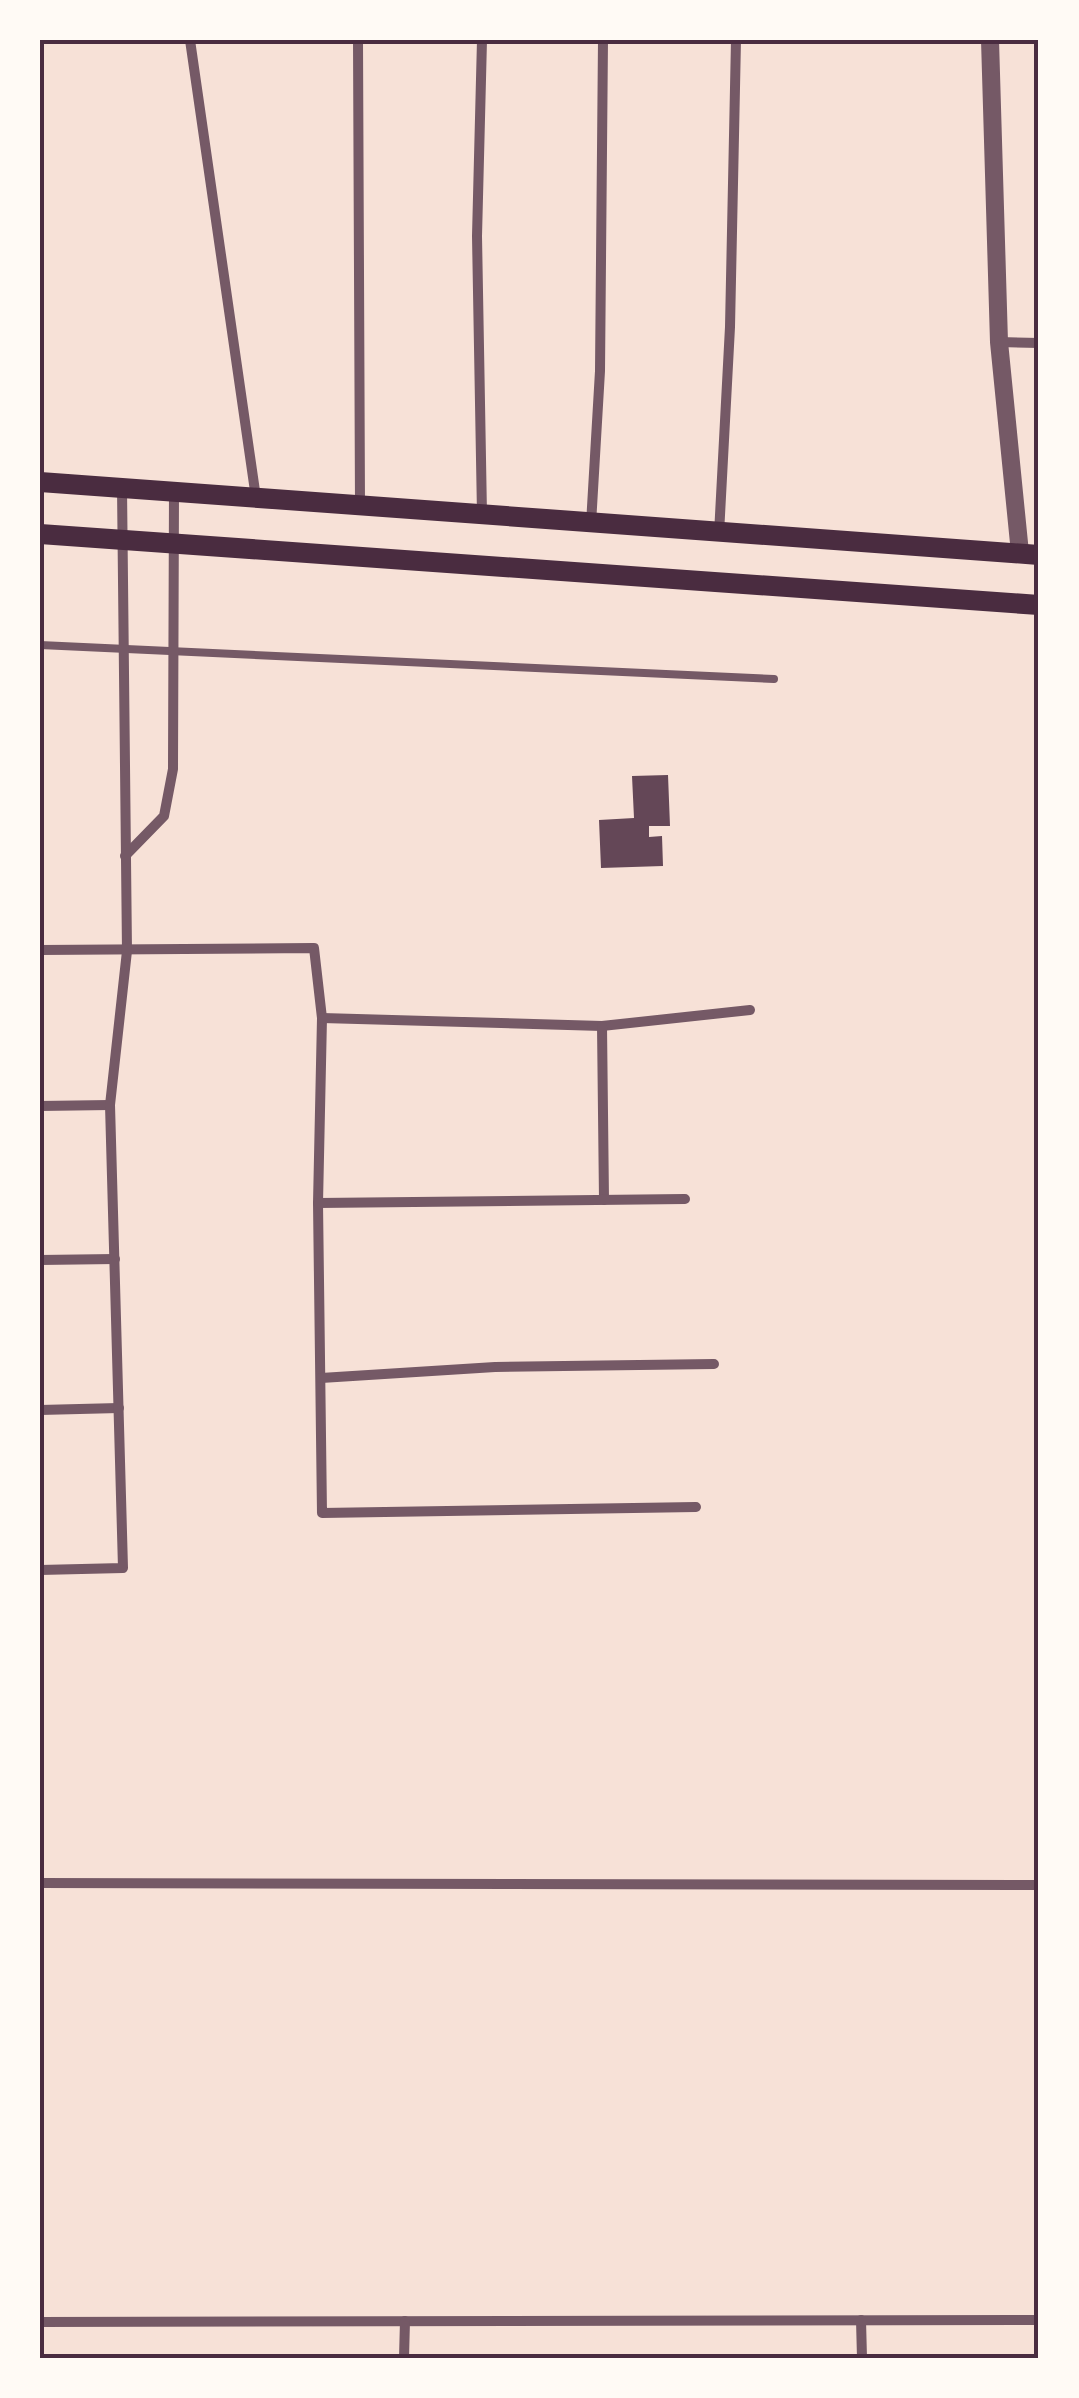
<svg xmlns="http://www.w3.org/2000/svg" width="1079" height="2398" viewBox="0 0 1079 2398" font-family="Inter,sans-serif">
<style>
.building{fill:#644757}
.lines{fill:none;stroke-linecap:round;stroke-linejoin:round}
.service{stroke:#755966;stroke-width:8}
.minor{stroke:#755966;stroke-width:10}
.tertiary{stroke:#755966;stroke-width:18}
.secondary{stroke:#4a2c40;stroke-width:20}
.neatline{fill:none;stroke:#4a2c40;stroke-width:4}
</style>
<rect width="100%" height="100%" fill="#f7e1d7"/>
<polygon class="building" points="668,775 670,826 649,826 649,837 662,836 663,866 601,868 599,820 634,818 632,776"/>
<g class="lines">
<polyline class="service" points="40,645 774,679"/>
<g class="minor">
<polyline points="190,40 256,498"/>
<polyline points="358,40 360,505"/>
<polyline points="482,40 477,236 482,514"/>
<polyline points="999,342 1039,343"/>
<polyline points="591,524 600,371 603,40"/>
<polyline points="719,534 730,327 736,40"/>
<polyline points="125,856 164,816 173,769 174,492"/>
<polyline points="40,950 314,948 322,1018 318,1203 322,1513 696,1507"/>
<polyline points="322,1018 602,1026 750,1010"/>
<polyline points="602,1026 604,1200"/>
<polyline points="40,1106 110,1105"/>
<polyline points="318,1203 685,1199"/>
<polyline points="40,1260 115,1259"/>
<polyline points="321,1378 495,1367 714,1364"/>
<polyline points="40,1410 119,1408"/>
<polyline points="40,1570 123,1568 110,1105 127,951 122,488"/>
<polyline points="40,1883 1039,1885"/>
<polyline points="861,2320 862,2358"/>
<polyline points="40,2322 1039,2320"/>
<polyline points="404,2358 405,2321"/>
</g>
<polyline class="tertiary" points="990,40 999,342 1020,553"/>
<g class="secondary">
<polyline points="40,482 1039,555"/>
<polyline points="40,534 1039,605"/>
</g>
</g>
<rect width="1079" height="2398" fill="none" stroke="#fffaf5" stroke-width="85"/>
<rect x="42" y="42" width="994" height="2314" class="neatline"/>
</svg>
